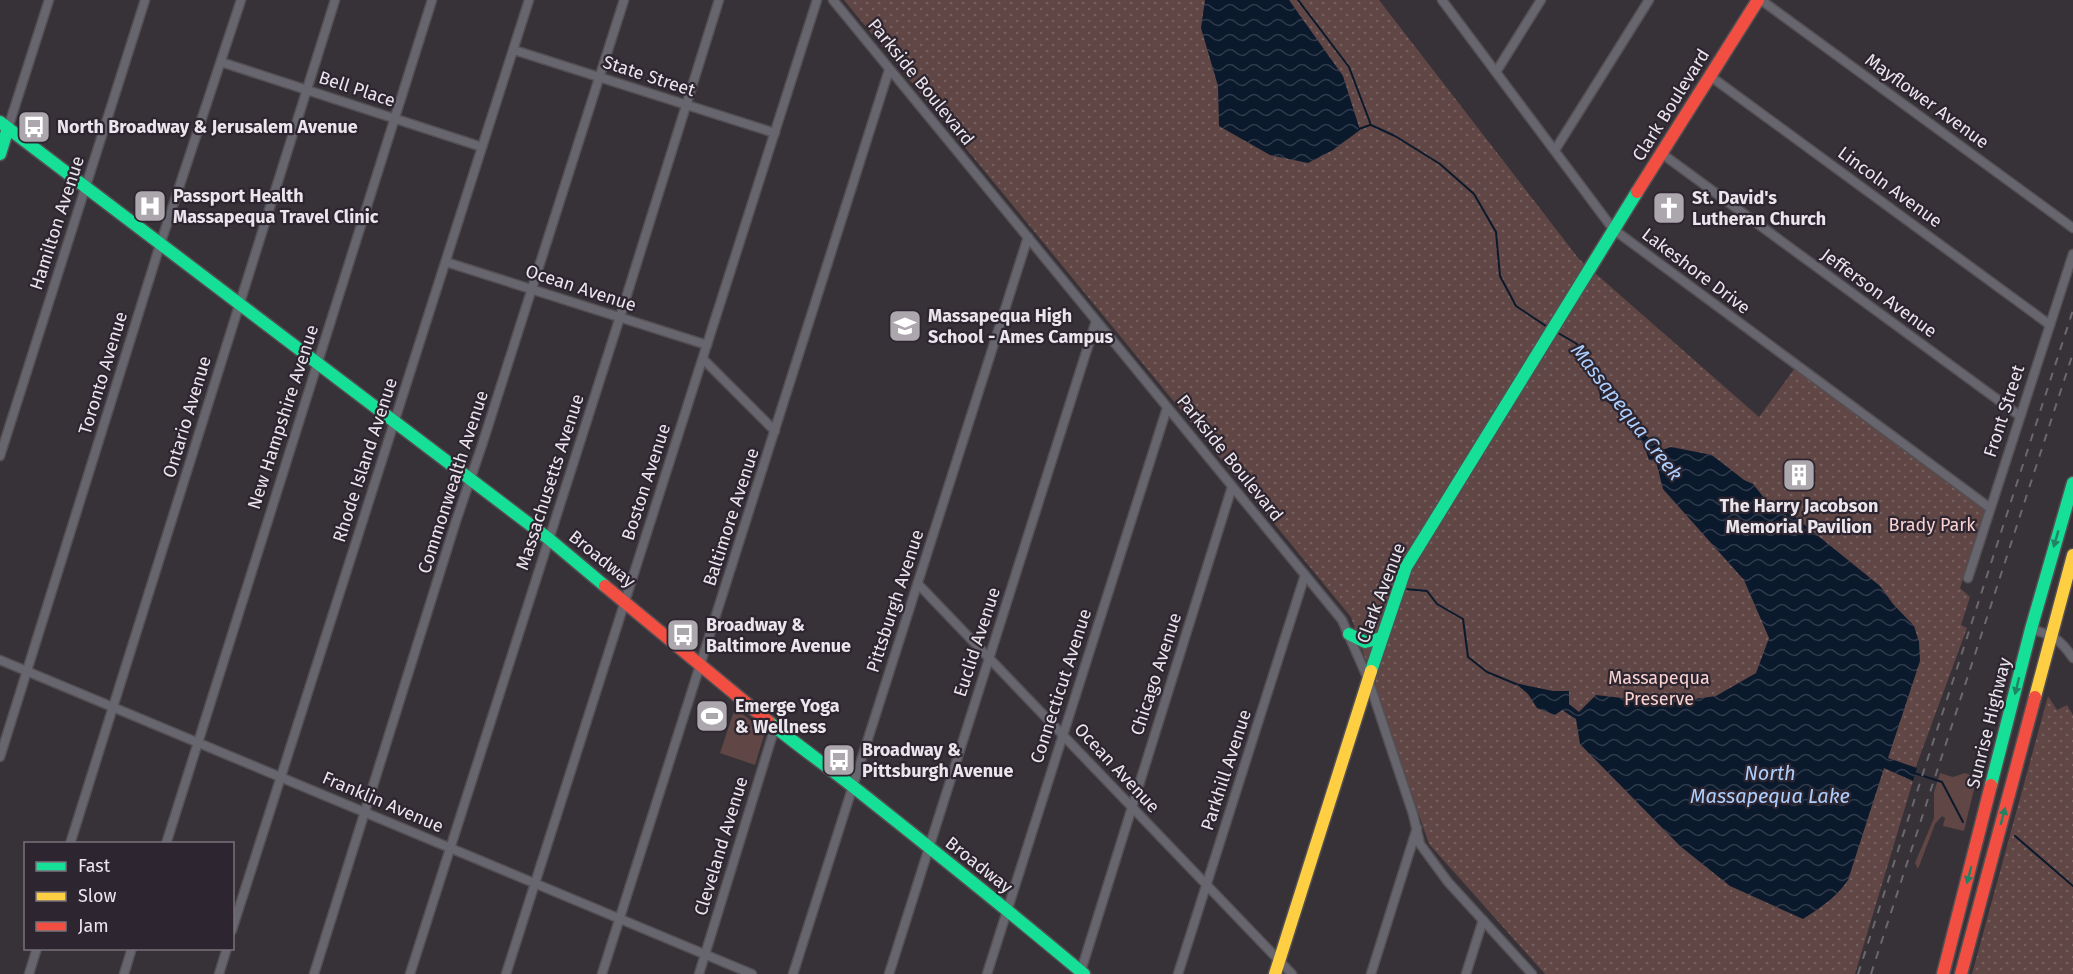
<svg xmlns="http://www.w3.org/2000/svg" width="2073" height="974" viewBox="0 0 2073 974" font-family="'Fira Sans',sans-serif">
<style>
.grass{fill:#604645}
.park{fill:url(#park-dots)}
.water{fill:url(#water-waves)}
.lines{fill:none;stroke-linecap:round;stroke-linejoin:round}
.stream{stroke:#0b192c;stroke-width:2}
.street-casing{stroke:#534f53;stroke-width:11}
.fast-casing{stroke:#534f53;stroke-width:15}
.slow-casing{stroke:#534f53;stroke-width:15}
.jam-casing{stroke:#534f53;stroke-width:15}
.street{stroke:#67666f;stroke-width:8}
.fast{stroke:#16e098;stroke-width:12}
.slow{stroke:#ffcf43;stroke-width:12}
.jam{stroke:#f24e42;stroke-width:12}
.rail{stroke:#6b686e;stroke-width:2;stroke-dasharray:8 8;stroke-linecap:butt}
.oneway{fill:#228264}
.labels{text-anchor:middle;dominant-baseline:central;stroke-width:4.5;stroke-linejoin:round;paint-order:stroke}
.street-label{font-size:18px;fill:#ebe5ec;stroke:#2d2530}
.poi-label{font-size:18px;font-weight:bold;fill:#ebe5ec;stroke:#2d2530;text-anchor:start}
.park-label{font-size:18px;fill:#fad2cf;stroke:#2d2530}
.water-label{font-size:20px;font-style:italic;fill:#accffe;stroke:#2d2530}
</style>
<defs>
<pattern id="park-dots" width="8" height="8" patternUnits="userSpaceOnUse" patternTransform="scale(1.5)"><rect width="8" height="8" fill="#604645"/><path d="M2 2h.1M6 6h.1" fill="none" stroke="#776160" stroke-width="1.8" stroke-linecap="round"/></pattern>
<pattern id="water-waves" width="16" height="10" patternUnits="userSpaceOnUse" patternTransform="scale(1.5)"><rect width="16" height="10" fill="#0b192c"/><path d="M0 5q4-4 8 0t8 0" fill="none" stroke="#2f3a4b"/></pattern>
</defs>
<rect width="100%" height="100%" fill="#373237"/>
<g class="grass">
<polygon points="735,708 765,732 755,765 720,753"/>
<polygon points="1940,773 1953,777 1965,773 1973,776 1976,781 1964,831 1943,826 1945,818 1942,816 1935,824 1918,869 1915,863 1934,818 1934,792"/>
</g>
<g class="park">
<polygon points="844,0 1379,0 1579,259 1759,417 1795,368 1986,509 1960,588 1970,597 1961,625 1967,628 1911,780 1913,781 1855,974 1545,974 1429,844 1351,617"/>
<polygon points="2048,696 2057,710 2067,705 2073,715 2073,974 1972,974"/>
</g>
<g class="water">
<polygon points="1205,0 1289,0 1343,76 1360,130 1333,150 1308,163 1270,155 1219,126 1218,86 1201,28"/>
<path d="M1584 358 1604 378 1610 390 1623 404 1642 432 1662 450 1671 447 1712 455 1744 480 1753 484 1769 504 1793 511 1796 518 1880 586 1893 604 1914 626 1919 642 1920 661 1888 758 1917 768 1913 781 1884 768 1848 880C1837 897 1820 908 1803 919L1730 886 1680 846 1580 744 1576 719 1562 710 1555 715 1537 708 1528 694 1515 683 1553 691H1569V704L1579 712 1596 695 1666 703 1716 696 1756 673 1769 638 1744 580 1663 489 1656 461 1649 460 1644 445 1613 406 1600 397 1598 383Z"/>
</g>
<g class="lines">
<g class="stream">
<polyline points="1298,0 1349,67 1371,125 1395,136 1440,164 1474,194 1496,232 1500,276 1516,306 1546,326"/>
<polyline points="1359,129 1370,125"/>
<polyline points="1553,330 1577,344 1585,360"/>
<polyline points="1405,589 1427,591 1437,604 1463,619 1468,657 1487,672 1516,684"/>
<polyline points="1914,773 1942,782 1963,822"/>
<polyline points="2015,836 2073,886"/>
</g>
<g class="street-casing">
<g id="street">
<polyline points="833,0 1342,620 1368,679 1413,814 1420,844 1448,882 1532,974"/>
<polyline points="1442,0 1613,229 1990,508"/>
<polyline points="1761,0 2073,228"/>
<polyline points="514,50 775,133"/>
<polyline points="221,62 482,147"/>
<polyline points="1496,72 1541,0"/>
<polyline points="1710,76 2050,325"/>
<polyline points="8,128 49,0"/>
<polyline points="1555,150 1649,0"/>
<polyline points="1661,153 2020,416"/>
<polyline points="446,262 707,345"/>
<polyline points="703,359 775,431"/>
<polyline points="0,456 145,0"/>
<polyline points="1968,578 2073,254"/>
<polyline points="918,584 1292,974"/>
<path d="M2031 629C2053 635 2060 639 2073 658"/>
<polyline points="0,660 752,974"/>
<polyline points="0,757 160,245 241,0"/>
<polyline points="70,844 335,0"/>
<polyline points="166,844 432,0"/>
<polyline points="232,930 529,0"/>
<polyline points="29,974 37,948"/>
<polyline points="124,974 132,948"/>
<polyline points="219,974 227,948"/>
<polyline points="314,974 456,521 482,445 624,0"/>
<polyline points="410,974 620,317 719,0"/>
<polyline points="506,974 817,0"/>
<polyline points="602,974 889,70"/>
<polyline points="699,974 775,727"/>
<polyline points="793,974 1028,237"/>
<polyline points="889,974 1096,321"/>
<polyline points="987,974 1167,408"/>
<polyline points="1080,974 1232,487"/>
<polyline points="1178,974 1305,575"/>
<polyline points="1371,974 1417,828"/>
<polyline points="1466,974 1483,920"/>
</g>
</g>
<g class="fast-casing">
<g id="fast">
<polyline points="0,122 549,539 605,586"/>
<polyline points="0,154 8,128"/>
<polyline points="1349,634 1365,642 1381,638"/>
<polyline points="1371,671 1406,567 1637,192"/>
<path d="M769 722C797 745 827 766 856 789 933 850 1009 911 1084 974"/>
<polyline points="1991,785 2031,629 2073,483"/>
</g>
</g>
<g class="slow-casing">
<g id="slow">
<polyline points="2035,697 2073,555"/>
<polyline points="1275,974 1371,671"/>
</g>
</g>
<g class="jam-casing">
<g id="jam">
<polyline points="1637,192 1758,0"/>
<polyline points="605,586 769,722"/>
<polyline points="1943,974 1991,785"/>
<polyline points="1961,974 2035,697"/>
</g>
</g>
<use href="#street" class="street"/>
<use href="#fast" class="fast"/>
<use href="#slow" class="slow"/>
<use href="#jam" class="jam"/>
<g class="rail">
<polyline points="1858,974 2073,310"/>
<polyline points="1871,974 2073,353"/>
</g>
</g>
<defs><path id="oneway-solid" d="M-6-.8H1V-3.2L6.5 0L1 3.2V.8H-6Z" transform="scale(1.5)"/></defs>
<g class="oneway">
<use href="#oneway-solid" transform="translate(2056 539) rotate(106)"/>
<use href="#oneway-solid" transform="translate(2017 686) rotate(104)"/>
<use href="#oneway-solid" transform="translate(2003 816) rotate(-75)"/>
<use href="#oneway-solid" transform="translate(1969 875) rotate(105)"/>
</g>
<defs>
<g id="bus-square" transform="scale(1.725)"><rect x="-9" y="-9" width="18" height="18" rx="4" fill="#aca6ad" stroke="#2d2530"/><path d="M-5-6H5V4H4V6H2V4H-2V6H-4V4H-5ZM-3.5-4V0h7V-4ZM-3.5 1.2v1.5H-2V1.2ZM2 1.2v1.5H3.5V1.2Z" fill="#fff"/></g>
<g id="hospital-square" transform="scale(1.725)"><rect x="-9" y="-9" width="18" height="18" rx="4" fill="#aca6ad" stroke="#2d2530"/><path d="M-5-5h3v3.5h4V-5h3V5h-3V1.5h-4V5h-3Z" fill="#fff"/></g>
<g id="church-square" transform="scale(1.725)"><rect x="-9" y="-9" width="18" height="18" rx="4" fill="#aca6ad" stroke="#2d2530"/><path d="M-1.2-6h2.4v3.5h3.3v2.4h-3.3V6h-2.4V-.1h-3.3v-2.4h3.3Z" fill="#fff"/></g>
<g id="school-square" transform="scale(1.725)"><rect x="-9" y="-9" width="18" height="18" rx="4" fill="#aca6ad" stroke="#2d2530"/><path d="M0-5L7-2L0 1L-7-2ZM-4 1L0 2.5L4 1V4Q0 6-4 4Z" fill="#fff"/></g>
<g id="building-square" transform="scale(1.725)"><rect x="-9" y="-9" width="18" height="18" rx="4" fill="#aca6ad" stroke="#2d2530"/><path d="M-4-6H4V6H1V3H-1V6H-4ZM-2.5-4.3h1.7v1.8h-1.7ZM.8-4.3h1.7v1.8H.8ZM-2.5-1h1.7V.8h-1.7ZM.8-1h1.7V.8H.8Z" fill="#fff"/></g>
<g id="stadium-square" transform="scale(1.725)"><rect x="-9" y="-9" width="18" height="18" rx="4" fill="#aca6ad" stroke="#2d2530"/><path d="M0-5a6.5 5 0 1 0 0 10a6.5 5 0 1 0 0-10ZM-3.5-1.8h7v3.6h-7Z" fill="#fff"/></g>
</defs>
<g fill-rule="evenodd">
<use href="#bus-square" x="34" y="127"/>
<use href="#hospital-square" x="150" y="206"/>
<use href="#church-square" x="1669" y="208"/>
<use href="#school-square" x="905" y="326"/>
<use href="#building-square" x="1799" y="475"/>
<use href="#bus-square" x="683" y="635"/>
<use href="#stadium-square" x="712" y="716"/>
<use href="#bus-square" x="839" y="760"/>
</g>
<g class="labels">
<g class="street-label">
<text transform="translate(649 76) rotate(18)">State Street</text>
<text transform="translate(921 82) rotate(51)">Parkside Boulevard</text>
<text transform="translate(357 89) rotate(18)">Bell Place</text>
<text transform="translate(1927 101) rotate(36)">Mayflower Avenue</text>
<text transform="translate(1671 105) rotate(-58)">Clark Boulevard</text>
<text transform="translate(1890 187) rotate(36)">Lincoln Avenue</text>
<text transform="translate(57 223) rotate(-72)">Hamilton Avenue</text>
<text transform="translate(1696 271) rotate(37)">Lakeshore Drive</text>
<text transform="translate(581 288) rotate(18)">Ocean Avenue</text>
<text transform="translate(1879 293) rotate(36)">Jefferson Avenue</text>
<text transform="translate(103 373) rotate(-73)">Toronto Avenue</text>
<text transform="translate(2004 411) rotate(-72)">Front Street</text>
<text transform="translate(187 417) rotate(-73)">Ontario Avenue</text>
<text transform="translate(283 417) rotate(-72)">New Hampshire Avenue</text>
<text transform="translate(1230 458) rotate(51)">Parkside Boulevard</text>
<text transform="translate(365 460) rotate(-72)">Rhode Island Avenue</text>
<text transform="translate(453 482) rotate(-72)">Commonwealth Avenue</text>
<text transform="translate(550 482) rotate(-72)">Massachusetts Avenue</text>
<text transform="translate(646 482) rotate(-72)">Boston Avenue</text>
<text transform="translate(731 517) rotate(-72)">Baltimore Avenue</text>
<text transform="translate(602 559) rotate(39)">Broadway</text>
<text transform="translate(1381 593) rotate(-69)">Clark Avenue</text>
<text transform="translate(895 601) rotate(-72)">Pittsburgh Avenue</text>
<text transform="translate(977 642) rotate(-72)">Euclid Avenue</text>
<text transform="translate(1156 674) rotate(-72)">Chicago Avenue</text>
<text transform="translate(1061 686) rotate(-72)">Connecticut Avenue</text>
<text transform="translate(1989 723) rotate(-76)">Sunrise Highway</text>
<text transform="translate(1117 768) rotate(47)">Ocean Avenue</text>
<text transform="translate(1226 770) rotate(-72)">Parkhill Avenue</text>
<text transform="translate(383 802) rotate(23)">Franklin Avenue</text>
<text transform="translate(721 846) rotate(-73)">Cleveland Avenue</text>
<text transform="translate(979 865) rotate(38)">Broadway</text>
</g>
<g class="poi-label">
<text x="57" y="127">North Broadway &amp; Jerusalem Avenue</text>
<text x="173" y="196">Passport Health<tspan x="173" dy="21">Massapequa Travel Clinic</tspan></text>
<text x="1692" y="198">St. David's<tspan x="1692" dy="21">Lutheran Church</tspan></text>
<text x="928" y="316">Massapequa High<tspan x="928" dy="21">School - Ames Campus</tspan></text>
<text x="1799" y="506" text-anchor="middle">The Harry Jacobson<tspan x="1799" dy="21">Memorial Pavilion</tspan></text>
<text x="706" y="625">Broadway &amp;<tspan x="706" dy="21">Baltimore Avenue</tspan></text>
<text x="735" y="706">Emerge Yoga<tspan x="735" dy="21">&amp; Wellness</tspan></text>
<text x="862" y="750">Broadway &amp;<tspan x="862" dy="21">Pittsburgh Avenue</tspan></text>
</g>
<g class="park-label">
<text x="1932" y="525">Brady Park</text>
<text x="1659" y="678">Massapequa<tspan x="1659" dy="21">Preserve</tspan></text>
</g>
<g class="water-label">
<text transform="translate(1627 412) rotate(52)">Massapequa Creek</text>
<text x="1770" y="773">North<tspan x="1770" dy="23">Massapequa Lake</tspan></text>
</g>
</g>
<rect x="24" y="842" width="210" height="108" fill="#2d2530" stroke="#79727b" stroke-width="1.5"/>
<rect x="36" y="862" width="30" height="9" fill="#16e098" stroke="#79727b" stroke-width="1.5"/>
<text x="78" y="872" font-size="18" fill="#ebe5ec">Fast</text>
<rect x="36" y="892" width="30" height="9" fill="#ffcf43" stroke="#79727b" stroke-width="1.5"/>
<text x="78" y="902" font-size="18" fill="#ebe5ec">Slow</text>
<rect x="36" y="922" width="30" height="9" fill="#f24e42" stroke="#79727b" stroke-width="1.5"/>
<text x="78" y="932" font-size="18" fill="#ebe5ec">Jam</text>
</svg>
